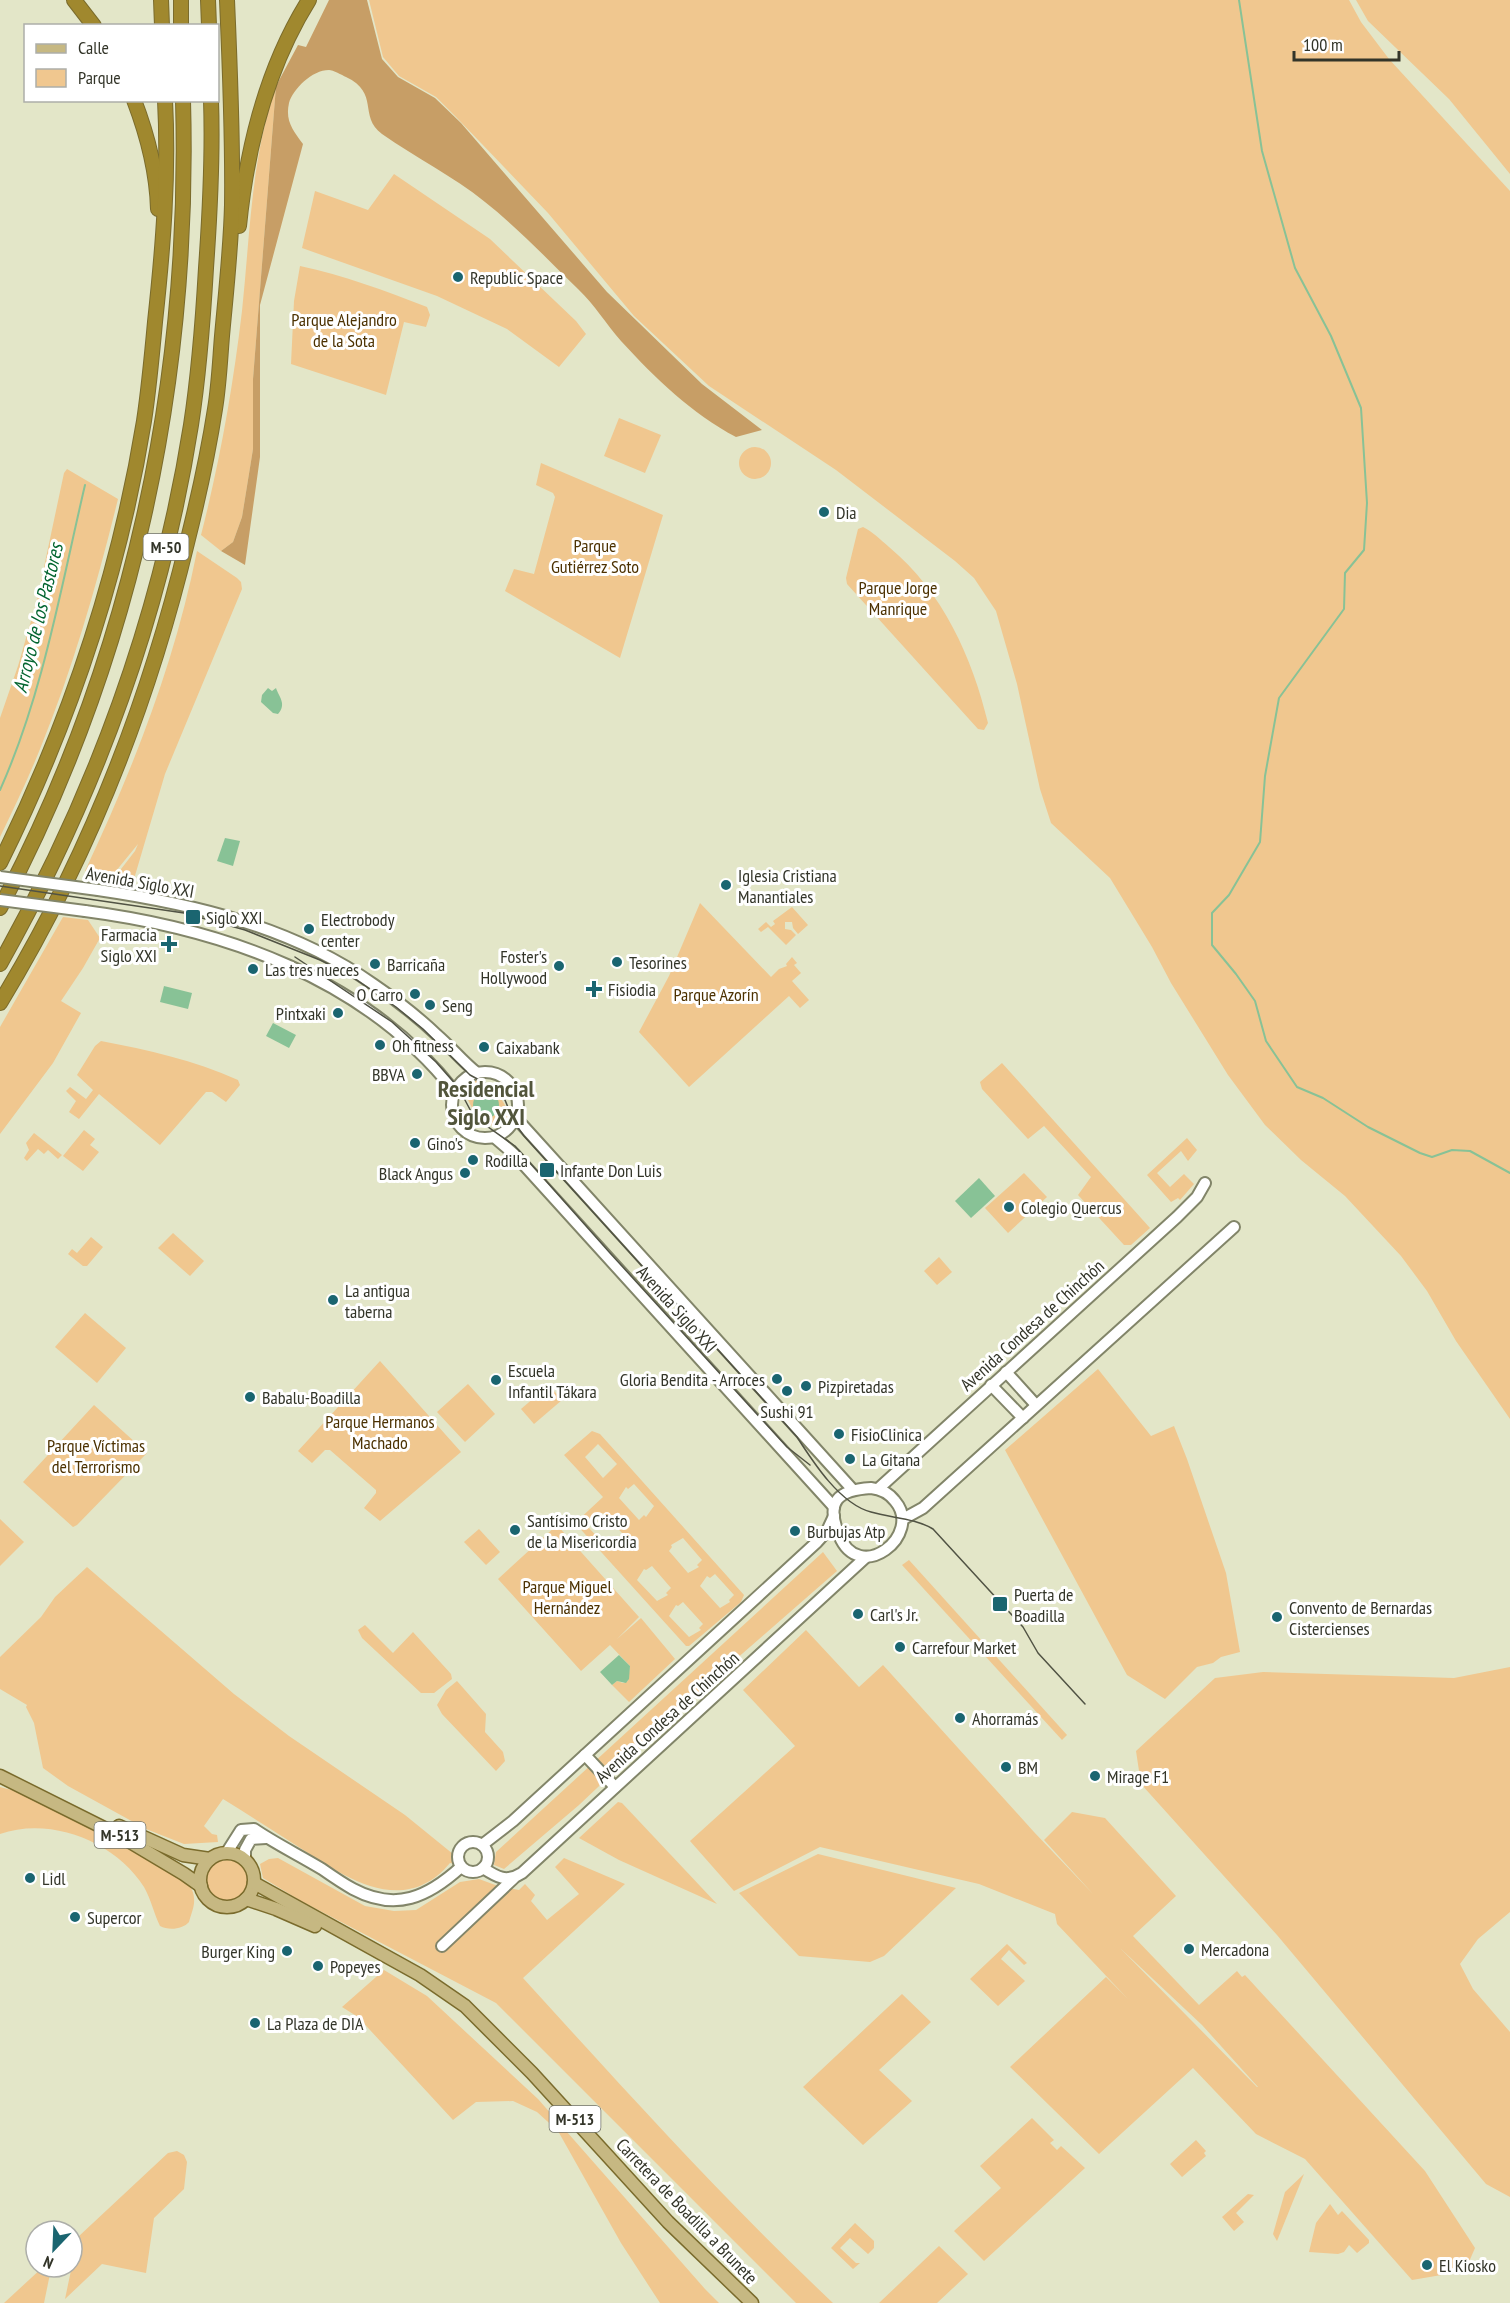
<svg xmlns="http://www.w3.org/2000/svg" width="1510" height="2303" viewBox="0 0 1510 2303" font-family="'PT Sans Narrow',sans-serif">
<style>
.green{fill:#f0c78f;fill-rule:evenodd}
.forest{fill:#c79e66}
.water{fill:#88c296}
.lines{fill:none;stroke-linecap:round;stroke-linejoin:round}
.stream{stroke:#88c296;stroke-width:2}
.secondary-casing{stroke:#828569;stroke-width:14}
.primary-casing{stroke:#7a6b2c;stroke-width:15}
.highway-casing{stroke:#7a6b2c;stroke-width:16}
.secondary{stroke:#fff;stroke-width:10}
.primary{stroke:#c6b882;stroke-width:12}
.highway{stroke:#a0882e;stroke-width:14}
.tram{stroke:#515344;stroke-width:1.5}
.secondary-bridge-casing{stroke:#828569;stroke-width:14;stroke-linecap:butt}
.secondary-bridge{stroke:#fff;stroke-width:10}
.poi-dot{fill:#1a6570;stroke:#fff;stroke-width:2}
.labels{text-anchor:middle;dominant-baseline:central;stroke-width:6;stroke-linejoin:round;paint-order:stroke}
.shield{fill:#fff;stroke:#707269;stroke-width:1.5}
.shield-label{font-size:16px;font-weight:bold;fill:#333529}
.poi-label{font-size:18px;fill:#333529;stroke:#fff;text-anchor:start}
.park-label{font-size:18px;fill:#4c3101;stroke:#fff}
.street-label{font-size:18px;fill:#333529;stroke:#fff}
.water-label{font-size:20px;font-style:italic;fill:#036530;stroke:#fff}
.district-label{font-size:24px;font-weight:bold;fill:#52553b;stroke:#fff}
</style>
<rect width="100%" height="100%" fill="#e3e6c8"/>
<g class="green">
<polygon points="369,0 1349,0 1361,22 1389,59 1510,191 1510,1419 1456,1341 1427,1291 1401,1256 1345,1196 1301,1160 1265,1125 1228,1075 1171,983 1152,947 1110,878 1051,823 1040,789 1017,684 1002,632 996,611 974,578 955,561 836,470 709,386 634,316 548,213 456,117 436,97 399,76 383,57"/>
<polygon points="1356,0 1510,0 1510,174 1449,99 1368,21"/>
<path d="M276 86 253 379V449L242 517 233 542 221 551 201 535C220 461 233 387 242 311 250 236 251 158 276 86Z"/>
<polygon points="394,174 490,239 576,321 586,334 559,367 507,329 437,296 302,248 315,191 368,210"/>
<path d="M300 266C344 275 385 291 427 307L430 315 426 327 404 322 386 395 291 364 294 301Z"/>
<polygon points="619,418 661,435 645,473 604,456"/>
<circle cx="755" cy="463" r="16"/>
<polygon points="541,463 663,515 620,658 505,591 514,569 534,574 555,497 553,493 536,485"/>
<path d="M67 469 118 499C97 584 73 668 40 749 28 779 14 808 0 837V718L18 666 37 600 64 473Z"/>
<path d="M863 527C873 532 881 540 889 547 943 592 972 657 988 723L984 730 978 729 847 584 846 578 858 529Z"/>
<path d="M197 551 237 578 241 582 242 589 165 774 134 879 111 882 135 851 138 844 107 882 85 871C133 769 175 662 197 551Z"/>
<polygon points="700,903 771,977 779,969 787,966 786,964 792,957 797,963 794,965 801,973 792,981 809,1000 800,1008 789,996 689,1087 639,1032 669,976"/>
<polygon points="792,907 808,925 798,934 793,928 792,922 785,922 785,929 791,930 796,935 786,945 768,927 761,932 758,929 766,922 771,927 775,924 773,921"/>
<polygon points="63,917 88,920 100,938 83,968 61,1001 81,1013 53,1063 0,1134 0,1027"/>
<path d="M101 1041C148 1050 194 1060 238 1080L240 1085 226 1102 212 1092H206L160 1145 99 1094 79 1119 69 1112 76 1101 66 1091 70 1087 86 1099 93 1090 77 1075 95 1046Z"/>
<polygon points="1002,1063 1150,1228 1131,1245 1124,1245 1078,1195 1091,1177 1044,1126 1028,1139 982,1089 980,1082"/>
<path d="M476 1080C495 1092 503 1095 510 1118L498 1129C477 1118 473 1112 464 1091Z"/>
<polygon points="84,1130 95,1139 90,1145 99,1152 83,1171 63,1156"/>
<polygon points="34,1133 62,1155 58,1159 48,1150 44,1154 38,1149 27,1161 24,1158 29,1150 26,1143"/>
<polygon points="1187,1138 1197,1150 1188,1161 1181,1151 1157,1173 1170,1187 1184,1174 1194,1184 1180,1200 1178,1198 1171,1202 1147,1175"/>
<polygon points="1024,1173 1047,1197 1008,1233 985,1208"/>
<polygon points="173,1233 204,1261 190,1276 158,1248"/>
<polygon points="91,1237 103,1247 87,1266 83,1266 68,1254 72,1249 77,1253"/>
<polygon points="939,1257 952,1272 937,1285 924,1271"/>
<polygon points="85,1313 126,1348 97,1383 55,1347"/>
<polygon points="380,1361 461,1452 380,1521 364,1508 376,1493 376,1490 330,1450 325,1450 312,1463 298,1451"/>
<polygon points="1098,1369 1151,1436 1174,1426 1187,1459 1226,1573 1240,1652 1221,1657 1213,1663 1197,1667 1165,1699 1127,1675 1005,1450"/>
<polygon points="468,1384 495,1414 465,1442 437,1412"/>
<polygon points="549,1385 562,1400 534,1424 521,1409"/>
<polygon points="94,1405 147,1453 77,1525 73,1527 23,1482"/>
<path d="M592 1431 600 1434 744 1595 741 1602 689 1646H686L575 1523 603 1497 564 1455ZM598 1444 617 1464 603 1478 585 1457ZM634 1484 654 1506 646 1517 644 1515 639 1520 619 1498 626 1487 628 1489ZM603 1513 623 1534 615 1545 613 1543 608 1548 588 1527 595 1516 597 1518ZM683 1538 702 1560 697 1565 699 1567 688 1573 669 1551 672 1547 671 1545ZM652 1566 671 1588 666 1593 668 1595 657 1601 637 1580 644 1569 646 1570ZM715 1574 734 1595 729 1600 730 1602 720 1608 700 1586 707 1576 710 1578ZM683 1602 703 1624 699 1628 701 1630 689 1637 669 1616 676 1605 678 1606Z"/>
<polygon points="0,1519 24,1542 0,1566"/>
<polygon points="557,1525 639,1617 617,1639 641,1618 675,1659 629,1702 612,1685 617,1681 623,1683 628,1681 630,1666 610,1645 581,1671 498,1579"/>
<polygon points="479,1529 500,1552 486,1565 464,1542"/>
<polygon points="823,1552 837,1571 704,1687 579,1805 504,1869 494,1865 496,1852"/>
<polygon points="909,1560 1067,1735 1062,1740 902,1565"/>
<path d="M87 1567 234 1694 289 1736 405 1815 453 1854 454 1864 450 1863C402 1920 342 1875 294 1844 271 1829 247 1814 223 1799L204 1826 212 1834 217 1835 218 1842 184 1844 146 1829 68 1786 43 1768 34 1723 26 1707 27 1705 0 1689V1657L41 1617 55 1597Z"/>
<polygon points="365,1625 393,1653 413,1632 451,1674 452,1679 434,1693 421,1693 362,1638 358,1630"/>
<path d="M806 1630 859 1687 883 1665 1034 1832 1094 1895 1044 1840 1072 1812 1105 1818 1176 1896 1133 1936 1199 2005 1237 1971 1242 1977 1245 1975 1425 2171 1475 2248 1465 2271 1412 2280 1305 2159 1256 2134 1193 2068 1099 2154 1010 2067 1106 1977 1128 1999 1057 1924 1055 1914 979 1884 820 1847 734 1891 690 1841 795 1746 743 1690ZM1120 1948 1202 2025 1258 2087H1257Z"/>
<polygon points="1510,1667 1510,1912 1478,1939 1460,1964 1473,1989 1510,2032 1510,2197 1486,2184 1277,1935 1141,1784 1136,1751 1215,1678 1263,1672 1454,1678"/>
<polygon points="457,1681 486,1714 485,1732 503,1752 505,1761 496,1771 442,1714 437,1705 446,1690"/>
<path d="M0 1787 19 1792 157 1861C169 1870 194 1881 194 1898 195 1906 191 1914 189 1922 183 1929 169 1931 160 1926 154 1914 151 1899 144 1887 116 1842 51 1816 0 1834Z"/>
<polygon points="618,1802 622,1803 717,1904 619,1860 579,1838"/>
<polygon points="818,1854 956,1888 884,1956 870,1962 799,1956 739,1893"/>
<path d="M278 1858 365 1906 394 1911 416 1910 460 1882 479 1879 498 1886 519 1890 525 1884 535 1895 531 1901 547 1920 579 1894 555 1867 564 1858 625 1884 523 1978C624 2089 724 2200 833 2303H796L496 2003 301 1901 263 1878 260 1864 269 1859Z"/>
<circle cx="227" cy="1880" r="20"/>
<polygon points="1007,1944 1027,1963 1024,1965 1009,1950 1001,1959 1025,1981 998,2006 970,1979"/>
<polygon points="384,1970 427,1996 538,2099 705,2289 719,2303 660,2303 621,2243 558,2131 537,2112 513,2101 476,2102 453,2120 358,2017 342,2007"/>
<polygon points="902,1994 931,2022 879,2070 912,2101 863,2145 803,2087"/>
<polygon points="1032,2118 1054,2140 1050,2143 1057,2150 1061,2146 1085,2168 984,2261 954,2231 1001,2188 980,2166"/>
<polygon points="1196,2140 1206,2151 1204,2153 1206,2156 1182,2177 1170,2164"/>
<polygon points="177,2151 184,2155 187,2162 184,2189 154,2218 146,2273 102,2264 65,2299 78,2237 168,2153"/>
<polygon points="1304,2174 1277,2241 1273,2234 1285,2192"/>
<polygon points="1248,2194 1254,2195 1236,2213 1244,2222 1234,2231 1222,2217"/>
<polygon points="1330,2204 1338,2215 1342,2211 1369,2240 1369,2243 1357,2253 1349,2245 1344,2252 1338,2254 1309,2252 1316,2223"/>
<polygon points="855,2223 874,2241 874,2248 868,2254 850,2238 840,2248 856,2263 860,2263 853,2269 831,2248"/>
<polygon points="939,2246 968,2274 937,2303 879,2303"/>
<polygon points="43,2267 51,2269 44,2303 4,2303"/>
</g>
<path class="forest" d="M329 0H367L382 59 398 77 435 98 461 123 607 292 702 384 762 430 736 437C691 413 656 379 621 341 606 324 595 305 578 289 548 260 518 228 485 202 453 176 416 158 382 134 358 116 380 93 346 77 342 75 333 70 329 70 312 70 293 89 289 103 285 121 293 130 303 144L260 305V457L245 565 221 551 233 542 242 517 253 449V379L276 86 298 45 306 47Z"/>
<g class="water">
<path d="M268 688 272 691 276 688C279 697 287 704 278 714L273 713 261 702 262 695Z"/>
<polygon points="225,838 240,841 233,866 217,861"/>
<polygon points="164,986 192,993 188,1009 160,1002"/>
<polygon points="273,1023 296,1035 289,1048 266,1036"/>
<circle cx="486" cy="1105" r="13"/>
<polygon points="979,1178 995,1196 971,1218 955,1201"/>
<polygon points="619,1655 630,1666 629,1679 626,1683 617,1681 612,1685 600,1672"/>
</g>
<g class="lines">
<g class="stream">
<polyline points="1239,0 1262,151 1295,268 1331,336 1361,408 1367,503 1364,550 1345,573 1344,609 1279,698 1265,776 1260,842 1229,895 1212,913 1212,945 1236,974 1255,1001 1266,1041 1297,1087 1323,1098 1368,1127 1420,1153 1432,1157 1452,1150 1470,1151 1510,1173"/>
<path d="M0 790C43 694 61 587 85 485"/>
</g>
<g class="secondary-casing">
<g id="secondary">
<path d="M98 890C194 904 292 927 373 984 395 999 417 1016 437 1035 451 1047 462 1061 477 1073"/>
<path d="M85 911C223 929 366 978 455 1092"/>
<circle cx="485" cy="1105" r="33"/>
<polyline points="516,1118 853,1490"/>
<polyline points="494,1137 514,1154 834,1507"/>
<polyline points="1006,1372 1036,1405"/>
<polyline points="991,1385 1023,1418"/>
<path d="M871 1488C880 1489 889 1493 895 1501 924 1535 859 1586 839 1535 825 1501 838 1490 871 1488Z"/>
<polyline points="878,1489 1177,1217 1197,1197 1205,1183"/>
<polyline points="903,1519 923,1508 1234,1227"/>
<polyline points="585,1755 615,1787"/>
<circle cx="473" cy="1857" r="15"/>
<polyline points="482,1845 513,1821 817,1542 827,1531 834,1516"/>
<path d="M227 1852 241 1830 254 1829C276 1844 299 1855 322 1869 332 1876 342 1883 353 1889 396 1912 428 1897 461 1867"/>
<polyline points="245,1860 245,1850 251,1839 266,1838"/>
<path d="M483 1868C497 1877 506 1883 522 1873L866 1557"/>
<polyline points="442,1946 514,1878"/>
</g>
</g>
<g class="primary-casing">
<g id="primary">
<polyline points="0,1776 122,1837 184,1874 201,1886"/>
<polyline points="119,1826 183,1855 210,1859"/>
<circle cx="227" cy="1880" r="27"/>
<polyline points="254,1883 420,1975 465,2006 532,2073 668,2222 752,2303"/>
<polyline points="246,1899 276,1909 315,1926"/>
</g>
</g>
<g class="highway-casing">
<g id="highway">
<polyline points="74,0 94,26"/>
<polyline points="161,0 162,26"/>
<polyline points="181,0 181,26"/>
<polyline points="208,0 209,26"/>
<path d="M134 100C147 134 157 172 158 209"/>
<path d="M239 226C247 147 267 67 309 0"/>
<path d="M0 863C69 724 119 575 144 421 149 388 152 355 155 322 163 248 169 175 165 100"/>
<path d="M0 908C132 659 191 381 183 100"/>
<path d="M0 964C94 797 161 615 191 425 199 373 203 320 206 268 210 212 213 156 211 100"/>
<path d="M0 1003C87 860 148 705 187 543 198 499 208 454 215 409 219 385 220 360 222 336 226 292 231 248 232 205 233 136 230 68 227 0"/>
</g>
</g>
<use href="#secondary" class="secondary"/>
<use href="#primary" class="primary"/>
<use href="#highway" class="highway"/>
<g class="tram">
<path d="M0 886 184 913 245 930 320 960 348 974 396 1007 423 1029 470 1075 494 1088 505 1100 514 1122 524 1136 797 1437C813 1462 840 1504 871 1512 891 1518 915 1518 933 1529L1023 1627 1038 1653 1085 1704"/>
<polyline points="295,957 392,1022 436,1062 458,1087 474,1117 515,1146 610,1253 787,1447 810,1465"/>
</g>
<g class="secondary-bridge-casing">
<g id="secondary-bridge">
<polyline points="0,877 98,890"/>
<polyline points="0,900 85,911"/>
</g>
</g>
<use href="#secondary-bridge" class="secondary-bridge"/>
</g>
<g class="poi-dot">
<circle cx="458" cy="277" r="6"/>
<circle cx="824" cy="512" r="6"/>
<circle cx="726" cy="885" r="6"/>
<rect x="185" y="909" width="16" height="16" rx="3"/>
<circle cx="309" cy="929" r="6"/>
<path d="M166 935h6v6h6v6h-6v6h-6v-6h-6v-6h6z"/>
<circle cx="617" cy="962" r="6"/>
<circle cx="375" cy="964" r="6"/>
<circle cx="559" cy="966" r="6"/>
<circle cx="253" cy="969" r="6"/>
<path d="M591 980h6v6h6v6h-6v6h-6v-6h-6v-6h6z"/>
<circle cx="415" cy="994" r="6"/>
<circle cx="430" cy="1005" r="6"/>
<circle cx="338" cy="1013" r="6"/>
<circle cx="380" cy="1045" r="6"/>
<circle cx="484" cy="1047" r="6"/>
<circle cx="417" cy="1074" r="6"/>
<circle cx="415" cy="1143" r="6"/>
<circle cx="473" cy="1160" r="6"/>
<rect x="539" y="1162" width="16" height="16" rx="3"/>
<circle cx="465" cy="1173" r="6"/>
<circle cx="1009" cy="1207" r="6"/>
<circle cx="333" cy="1300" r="6"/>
<circle cx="777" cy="1379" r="6"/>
<circle cx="496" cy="1380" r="6"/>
<circle cx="806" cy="1386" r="6"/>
<circle cx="787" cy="1391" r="6"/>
<circle cx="250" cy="1397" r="6"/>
<circle cx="839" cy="1434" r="6"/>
<circle cx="850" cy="1459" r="6"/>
<circle cx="515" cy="1530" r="6"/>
<circle cx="795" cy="1531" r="6"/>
<rect x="992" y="1596" width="16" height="16" rx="3"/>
<circle cx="858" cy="1614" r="6"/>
<circle cx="1277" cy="1617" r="6"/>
<circle cx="900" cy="1647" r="6"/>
<circle cx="960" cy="1718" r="6"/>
<circle cx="1006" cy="1767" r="6"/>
<circle cx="1095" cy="1776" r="6"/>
<circle cx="30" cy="1878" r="6"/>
<circle cx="75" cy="1917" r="6"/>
<circle cx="1189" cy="1949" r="6"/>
<circle cx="287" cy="1951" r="6"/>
<circle cx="318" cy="1966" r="6"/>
<circle cx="255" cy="2023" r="6"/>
<circle cx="1427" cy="2265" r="6"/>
</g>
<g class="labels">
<g class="shield">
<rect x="143.5" y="534" width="45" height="26" rx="4.5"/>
<rect x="94.5" y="1822" width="51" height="26" rx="4.5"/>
<rect x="549.5" y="2106" width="51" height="26" rx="4.5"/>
</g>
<g class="shield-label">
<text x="166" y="547">M-50</text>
<text x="120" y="1835">M-513</text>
<text x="575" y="2119">M-513</text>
</g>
<g class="poi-label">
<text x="470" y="277">Republic Space</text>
<text x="836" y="512">Dia</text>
<text x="738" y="875">Iglesia Cristiana<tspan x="738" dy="21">Manantiales</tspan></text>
<text x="206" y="917">Siglo XXI</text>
<text x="321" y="919">Electrobody<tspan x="321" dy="21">center</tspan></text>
<text x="157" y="934" text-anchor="end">Farmacia<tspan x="157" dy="21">Siglo XXI</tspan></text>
<text x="547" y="956" text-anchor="end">Foster's<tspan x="547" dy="21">Hollywood</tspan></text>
<text x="629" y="962">Tesorines</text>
<text x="387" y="964">Barricaña</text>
<text x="265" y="969">Las tres nueces</text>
<text x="608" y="989">Fisiodia</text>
<text x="403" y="994" text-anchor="end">O Carro</text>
<text x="442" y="1005">Seng</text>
<text x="326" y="1013" text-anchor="end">Pintxaki</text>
<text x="392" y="1045">Oh fitness</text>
<text x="496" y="1047">Caixabank</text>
<text x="405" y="1074" text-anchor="end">BBVA</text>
<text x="427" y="1143">Gino's</text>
<text x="485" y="1160">Rodilla</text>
<text x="560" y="1170">Infante Don Luis</text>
<text x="453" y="1173" text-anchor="end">Black Angus</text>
<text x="1021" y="1207">Colegio Quercus</text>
<text x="345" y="1290">La antigua<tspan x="345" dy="21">taberna</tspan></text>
<text x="508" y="1370">Escuela<tspan x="508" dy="21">Infantil Tákara</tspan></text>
<text x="765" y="1379" text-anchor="end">Gloria Bendita - Arroces</text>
<text x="818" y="1386">Pizpiretadas</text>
<text x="262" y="1397">Babalu-Boadilla</text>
<text x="787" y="1411" text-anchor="middle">Sushi 91</text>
<text x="851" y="1434">FisioClinica</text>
<text x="862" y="1459">La Gitana</text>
<text x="527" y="1520">Santísimo Cristo<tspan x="527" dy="21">de la Misericordia</tspan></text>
<text x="807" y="1531">Burbujas Atp</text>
<text x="1014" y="1594">Puerta de<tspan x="1014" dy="21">Boadilla</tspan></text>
<text x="1289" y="1607">Convento de Bernardas<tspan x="1289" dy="21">Cistercienses</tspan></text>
<text x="870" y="1614">Carl's Jr.</text>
<text x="912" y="1647">Carrefour Market</text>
<text x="972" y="1718">Ahorramás</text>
<text x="1018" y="1767">BM</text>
<text x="1107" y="1776">Mirage F1</text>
<text x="42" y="1878">Lidl</text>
<text x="87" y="1917">Supercor</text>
<text x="1201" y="1949">Mercadona</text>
<text x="275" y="1951" text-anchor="end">Burger King</text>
<text x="330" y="1966">Popeyes</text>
<text x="267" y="2023">La Plaza de DIA</text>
<text x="1439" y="2265">El Kiosko</text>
</g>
<g class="park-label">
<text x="344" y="319">Parque Alejandro<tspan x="344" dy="21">de la Sota</tspan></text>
<text x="595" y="545">Parque<tspan x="595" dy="21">Gutiérrez Soto</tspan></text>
<text x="898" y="587">Parque Jorge<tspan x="898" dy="21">Manrique</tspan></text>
<text x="716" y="994">Parque Azorín</text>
<text x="380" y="1421">Parque Hermanos<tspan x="380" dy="21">Machado</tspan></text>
<text x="96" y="1445">Parque Víctimas<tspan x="96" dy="21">del Terrorismo</tspan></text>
<text x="567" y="1586">Parque Miguel<tspan x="567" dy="21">Hernández</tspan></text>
</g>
<g class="street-label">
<text transform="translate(140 882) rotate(10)">Avenida Siglo XXI</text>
<text transform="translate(677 1309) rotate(48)">Avenida Siglo XXI</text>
<text transform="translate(1032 1325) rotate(-42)">Avenida Condesa de Chinchón</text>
<text transform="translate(667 1717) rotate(-42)">Avenida Condesa de Chinchón</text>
<text transform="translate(687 2211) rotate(46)">Carretera de Boadilla a Brunete</text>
</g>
<g class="water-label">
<text transform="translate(38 618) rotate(-76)">Arroyo de los Pastores</text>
</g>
<g class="district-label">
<text x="486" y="1088">Residencial<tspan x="486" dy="28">Siglo XXI</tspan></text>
</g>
</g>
<rect x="24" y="24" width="195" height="78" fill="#ffffff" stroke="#adaea9" stroke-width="1.5"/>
<rect x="36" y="44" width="30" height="9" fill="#c6b882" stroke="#adaea9" stroke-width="1.5"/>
<text x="78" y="54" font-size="18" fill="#333529">Calle</text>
<rect x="36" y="69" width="30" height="18" fill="#f0c78f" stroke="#adaea9" stroke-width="1.5"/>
<text x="78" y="84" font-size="18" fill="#333529">Parque</text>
<g transform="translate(54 2249) rotate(203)"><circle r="28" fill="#ffffff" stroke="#adaea9" stroke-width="1.5"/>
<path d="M0-4.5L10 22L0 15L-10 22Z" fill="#1a6570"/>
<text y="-9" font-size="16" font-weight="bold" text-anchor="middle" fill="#333529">N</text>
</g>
<path d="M1294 51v9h105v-9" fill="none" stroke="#333529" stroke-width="3"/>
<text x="1303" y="51" font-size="18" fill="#333529" stroke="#ffffff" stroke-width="4.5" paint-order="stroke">100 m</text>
</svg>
